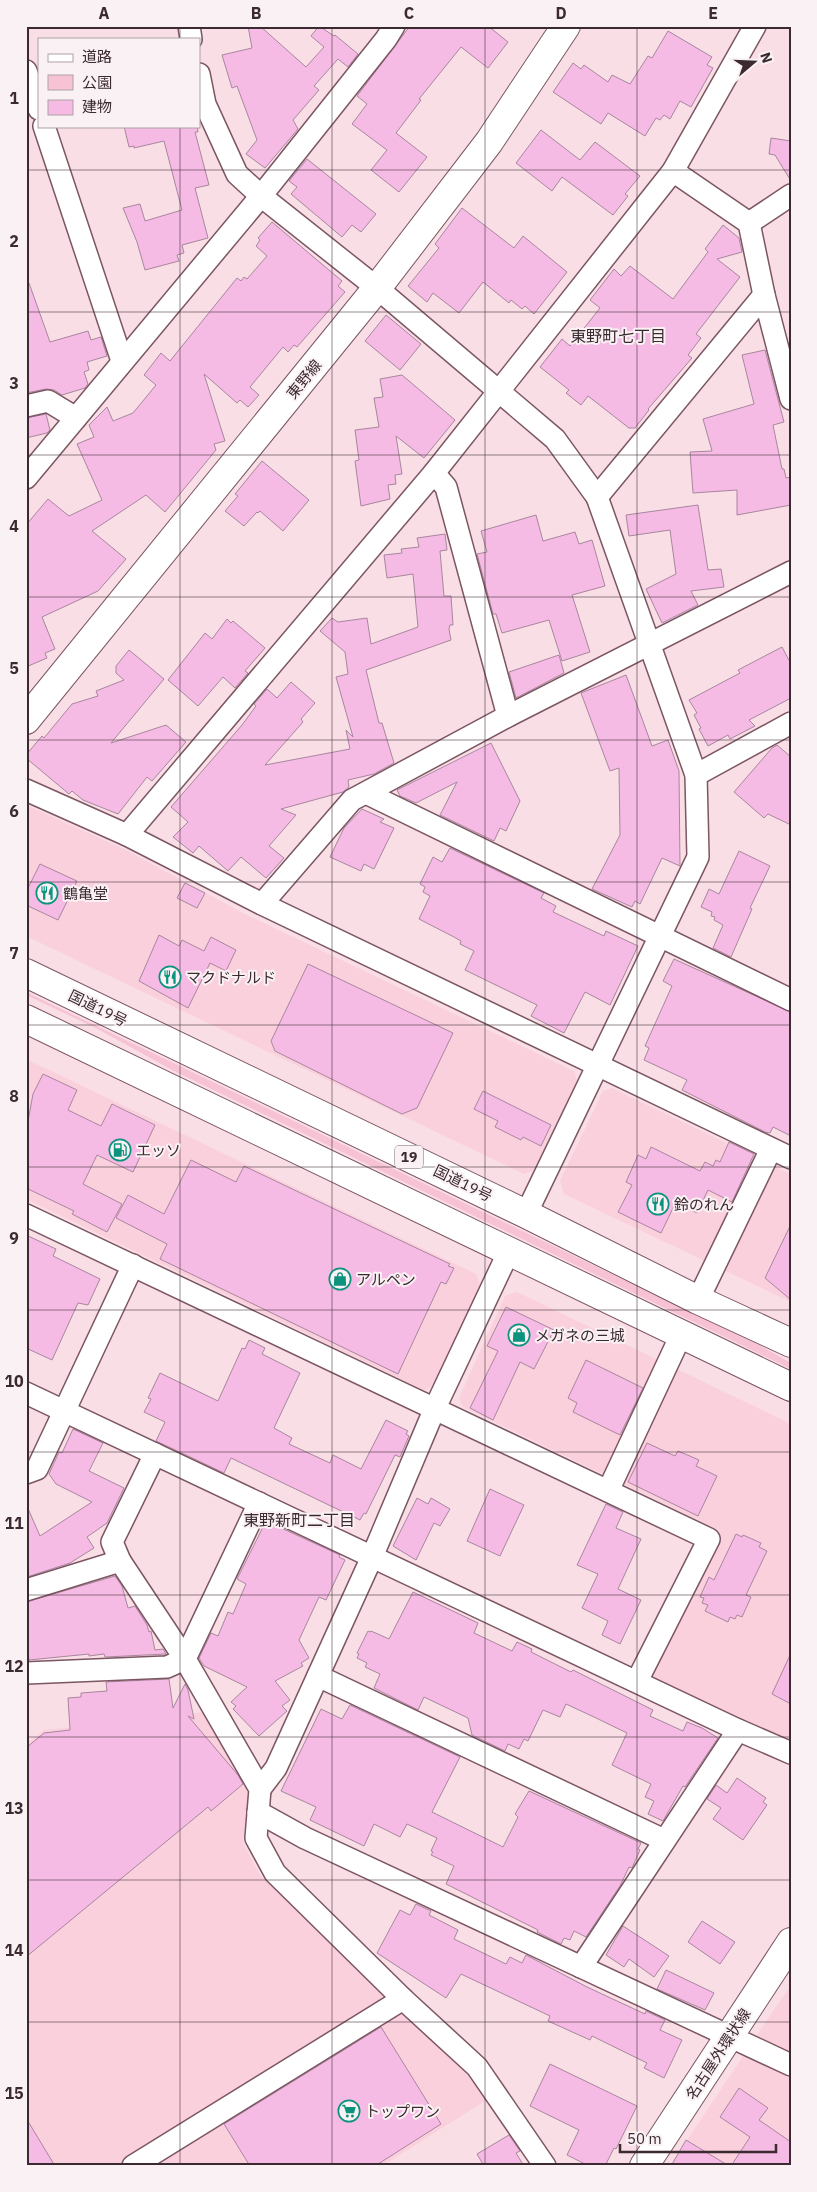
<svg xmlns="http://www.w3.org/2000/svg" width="817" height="2192" viewBox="0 0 817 2192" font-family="'IBM Plex Sans','Noto Sans JP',sans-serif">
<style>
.built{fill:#fad0dd}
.green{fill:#f7c2d3}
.building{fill:#f6bbe4;stroke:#a8869e}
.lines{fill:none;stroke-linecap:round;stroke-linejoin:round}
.street-casing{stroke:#7c5663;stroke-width:24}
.secondary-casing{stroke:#7c5663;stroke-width:30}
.highway-casing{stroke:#7c5663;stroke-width:30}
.street{stroke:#fff;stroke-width:21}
.secondary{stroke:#fff;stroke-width:28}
.highway{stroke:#fff;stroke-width:28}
.grid{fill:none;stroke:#3b2a30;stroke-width:1;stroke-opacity:0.55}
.labels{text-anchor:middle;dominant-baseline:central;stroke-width:4;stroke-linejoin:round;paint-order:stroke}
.shield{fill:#faf1f4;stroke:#74666b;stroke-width:1}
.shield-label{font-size:14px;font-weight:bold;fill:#3b2a30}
.street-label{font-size:15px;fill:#3b2a30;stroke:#faf1f4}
.poi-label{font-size:15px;fill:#3b2a30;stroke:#faf1f4;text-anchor:start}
.neighbourhood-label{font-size:16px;fill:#3b2a30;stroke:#faf1f4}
.neatline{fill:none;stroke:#3b2a30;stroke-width:2}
.grid-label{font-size:16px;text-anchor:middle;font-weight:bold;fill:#3b2a30}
</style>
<rect width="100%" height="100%" fill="#f9dee6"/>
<g class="built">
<polygon points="26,805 124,849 243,913 574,1071 577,1080 534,1170 524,1174 26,936"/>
<polygon points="26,1059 476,1274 480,1285 434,1386 424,1390 26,1199"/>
<polygon points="612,1088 791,1174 791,1302 564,1194 560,1181 603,1091"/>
<polygon points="517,1292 791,1424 791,1746 655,1681 651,1671 719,1530 463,1407 459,1398 505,1296"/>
<polygon points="205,1712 244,1780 248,1796 243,1843 260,1875 455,2057 488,2099 382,2166 26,2166 26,1744 44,1730 119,1723"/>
<polygon points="791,1985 791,2166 670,2166 761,2029"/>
</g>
<polygon class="green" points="26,992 759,1345 791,1363 791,1369 172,1070 96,1028 26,995"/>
<g class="building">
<polygon points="248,26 260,26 306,67 324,47 311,36 319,26 334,36 335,35 358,54 348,67 338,59 314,86 319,90 293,120 298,129 265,168 246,154 257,140 237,86 232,88 222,55 252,48"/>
<polygon points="410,26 488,26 508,42 488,68 461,47 419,99 421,100 396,133 427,157 399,192 371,170 387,150 352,124 367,104 357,96"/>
<polygon points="668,31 712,57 707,65 713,68 691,107 680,101 670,119 664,115 660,120 656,118 645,136 608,113 601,124 553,92 573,63 581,69 584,65 608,82 612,75 630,84 648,56 652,58"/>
<polygon points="124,126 197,126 198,132 195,132 209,185 195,188 208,238 182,245 184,253 177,255 179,261 145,270 137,242 123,208 140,204 145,221 182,210 164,141 134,148 134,146 129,147"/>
<polygon points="541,130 580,160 595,142 640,176 625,194 628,196 613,215 562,177 552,191 516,163"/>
<polygon points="771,138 791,141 791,181 775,155 769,154"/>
<polygon points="307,159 376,214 361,232 352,225 342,237 291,194 297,187 289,181"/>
<polygon points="462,208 514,248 523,236 567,272 534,314 525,306 522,309 511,300 509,303 483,282 459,313 433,293 427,302 408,286 439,248 435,244"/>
<polygon points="272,222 342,281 338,286 345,292 297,347 294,345 288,352 283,347 250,387 259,395 248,407 240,400 237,403 204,374 225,441 214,444 216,450 165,512 146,495 92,531 126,559 98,591 42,617 55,649 45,653 47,658 26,667 26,525 48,499 69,516 102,500 77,444 94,437 89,425 107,407 113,421 133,413 156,385 144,375 161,353 170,361 237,278 241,281 244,277 247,279 267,256 256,246 260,240 258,238"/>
<polygon points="723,225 739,238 742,252 717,259 740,277 696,334 701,338 688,355 692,358 648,409 649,410 635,428 629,428 588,396 581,405 566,393 569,390 540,367 562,339 570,346 600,308 590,300 614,269 621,276 630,266 673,299 708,252 705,249"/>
<polygon points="26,283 29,283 50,342 88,331 91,340 101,337 107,356 87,362 89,370 84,372 88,384 85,388 62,395 54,390 46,389 26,393"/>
<polygon points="386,315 421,344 400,370 365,341"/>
<polygon points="765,350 784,422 773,425 782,469 784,469 786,478 791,477 791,505 737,515 737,490 693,493 690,452 712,451 703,419 754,404 742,355"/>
<polygon points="402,375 455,420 424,458 396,436 402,474 395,475 396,484 388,485 390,499 361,506 355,461 359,460 355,430 379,427 374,398 383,397 380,379"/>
<polygon points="46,414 50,430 47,433 26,438 26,418"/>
<polygon points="262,461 309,500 283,531 260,511 258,513 257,512 244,526 225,511 238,496 235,494"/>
<polygon points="698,505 708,570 721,569 724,587 691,591 698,605 662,623 646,589 676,574 670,530 629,536 626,515"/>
<polygon points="536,515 543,541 575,532 579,544 592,540 605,586 572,595 590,652 562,661 549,620 502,633 496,614 493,614 477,554 487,552 481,531"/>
<polygon points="445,534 447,550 440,551 444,596 451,596 453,625 450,625 449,629 451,640 366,670 379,723 382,723 394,763 374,774 348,780 349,787 343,792 281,809 296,815 269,846 284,858 266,878 241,857 228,871 199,846 193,853 173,837 188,822 171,807 242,725 256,706 254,704 267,689 277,698 291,682 315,703 301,719 303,722 265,765 350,749 346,730 353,737 336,677 348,674 345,652 320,631 332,618 338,622 367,618 371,644 418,627 413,574 387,578 384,555 402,553 401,549 419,547 417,538"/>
<polygon points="227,619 231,623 233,621 265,648 245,671 248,673 235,688 223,677 198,706 168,680 205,633 212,639"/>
<polygon points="782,647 791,664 791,698 749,720 755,726 730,739 728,735 708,746 699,729 701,728 694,715 697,713 689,700 740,673 738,670"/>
<polygon points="129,650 164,679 111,743 166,725 186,742 152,781 147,777 118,814 83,800 72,791 69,794 26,758 26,755 42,736 44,738 72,704 98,696 96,691 124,680 116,673 116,666"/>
<polygon points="559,655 564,673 516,698 509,672"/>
<polygon points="626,675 652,746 668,740 679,771 680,866 662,858 640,904 635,901 632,907 592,889 620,835 619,768 610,771 581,693"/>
<polygon points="491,743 520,801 506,831 500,828 494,841 440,815 457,782 416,803 400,796 397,790"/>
<polygon points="777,745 791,757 791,825 768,814 764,818 734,792 772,748"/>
<polygon points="362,809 384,819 380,822 394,828 374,869 364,864 361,871 330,857 344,828"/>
<polygon points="450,848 544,893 541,898 556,906 553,912 604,936 606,931 638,946 610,1005 585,992 564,1033 531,1016 537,1005 465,970 474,951 460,944 461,941 454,937 419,919 430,896 423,892 425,887 420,884 433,857 442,862"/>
<polygon points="739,851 770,866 750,908 752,909 731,957 713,948 723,925 714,920 715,917 711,916 712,912 701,907 709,889 719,894"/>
<polygon points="40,864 77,881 58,920 26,905 26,892"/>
<polygon points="185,883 205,893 197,908 177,898"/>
<polygon points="159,935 179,946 182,940 204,951 211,937 236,950 226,971 210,963 188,1008 139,981"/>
<polygon points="674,959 791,1012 791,1136 773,1127 770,1133 765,1132 682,1090 687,1080 644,1060 649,1048 645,1046 672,986 663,981"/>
<polygon points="308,964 453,1033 417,1108 402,1114 275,1051 271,1041"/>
<polygon points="43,1074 77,1090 68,1110 101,1126 112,1104 155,1125 133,1172 97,1155 83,1184 122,1204 107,1232 72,1214 74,1211 26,1188 26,1132 33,1094"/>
<polygon points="483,1091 551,1125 541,1146 523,1137 521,1140 495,1127 498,1121 474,1109"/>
<polygon points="729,1142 754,1154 732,1202 708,1190 697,1213 676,1202 661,1233 618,1212 632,1185 626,1182 638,1155 646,1159 651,1147 700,1171 705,1162 713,1166 716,1160 720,1162"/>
<polygon points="191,1160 236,1182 244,1166 450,1264 448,1266 454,1268 446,1284 441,1282 398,1374 160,1259 167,1244 116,1218 128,1195 164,1214"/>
<polygon points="791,1224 791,1300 765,1278"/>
<polygon points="26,1235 56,1249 53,1256 100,1279 88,1305 78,1303 52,1360 26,1348"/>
<polygon points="506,1307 554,1330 534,1369 520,1362 493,1420 470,1408 498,1351 487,1346"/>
<polygon points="249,1340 265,1348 262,1354 300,1373 274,1428 292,1438 289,1444 330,1463 333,1455 361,1469 386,1420 408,1431 406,1434 409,1436 400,1457 395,1455 366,1514 364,1513 360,1520 231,1458 224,1473 156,1441 165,1422 144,1412 151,1399 148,1398 160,1373 218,1401 242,1348 245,1349"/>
<polygon points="586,1360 643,1388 620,1435 573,1412 577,1403 568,1398"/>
<polygon points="73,1429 103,1443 89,1471 124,1488 107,1523 87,1537 94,1548 70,1563 27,1577 26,1504 40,1536 92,1502 56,1484 49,1474 59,1452 62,1453"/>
<polygon points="647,1443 675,1456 678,1451 699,1460 696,1466 717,1476 698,1516 628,1482"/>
<polygon points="490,1489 524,1505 500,1556 467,1541"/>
<polygon points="417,1498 428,1504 431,1498 450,1509 440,1526 434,1523 416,1560 393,1546"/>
<polygon points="606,1504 623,1512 616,1528 641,1539 618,1589 641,1600 620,1644 602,1635 608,1621 582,1608 598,1574 577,1565"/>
<polygon points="266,1521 340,1555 339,1557 345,1560 326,1600 319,1597 299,1640 309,1658 301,1663 303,1666 275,1681 290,1700 282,1706 287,1711 259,1736 233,1709 236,1706 231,1702 247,1687 204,1666 199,1658 211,1633 218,1636 228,1612 233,1614 246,1584 237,1579"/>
<polygon points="736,1534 742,1537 743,1535 761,1543 759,1547 767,1551 746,1595 751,1597 742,1617 737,1615 735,1619 730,1617 728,1622 705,1611 708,1605 702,1603 704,1598 700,1597 709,1577 714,1580"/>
<polygon points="115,1576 122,1586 128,1608 135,1606 147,1625 149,1632 151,1631 155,1650 163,1649 166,1654 105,1657 104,1654 89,1656 89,1654 29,1660 26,1639 26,1602"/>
<polygon points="413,1592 478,1623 474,1633 512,1651 517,1642 532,1649 531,1652 571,1672 573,1670 653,1710 650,1716 683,1731 687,1722 702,1728 718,1738 685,1787 683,1786 663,1821 648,1814 654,1801 645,1797 651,1784 612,1765 627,1733 594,1717 566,1704 560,1717 543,1710 528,1741 524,1739 519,1749 508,1744 505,1751 472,1735 468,1718 424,1697 418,1710 374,1688 380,1674 365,1667 367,1663 357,1658 359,1654 357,1653 368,1631 370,1632 371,1631 389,1639"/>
<polygon points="791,1653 791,1704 772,1694"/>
<polygon points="169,1679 173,1708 185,1684 188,1690 194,1719 188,1716 238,1775 243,1784 211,1811 208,1807 26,1957 26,1748 44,1733 70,1730 68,1698 81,1697 81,1693 107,1691 106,1682"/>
<polygon points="350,1705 460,1757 432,1812 503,1847 518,1817 515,1814 529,1791 641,1843 638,1849 640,1850 632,1868 629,1867 620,1886 586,1937 574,1931 570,1940 564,1938 561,1944 537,1932 538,1930 446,1884 454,1866 431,1855 433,1852 431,1851 437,1838 407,1824 400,1837 374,1824 364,1846 310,1820 316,1807 281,1791 321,1709 342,1719"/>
<polygon points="737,1778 766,1798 763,1802 767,1805 743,1840 713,1819 721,1808 707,1799 716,1785 727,1793"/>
<polygon points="416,1904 431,1911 429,1915 458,1930 454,1939 506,1964 510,1957 522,1963 526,1955 587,1987 645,2014 646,2011 665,2020 660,2030 682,2040 664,2078 644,2068 647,2063 592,2036 590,2040 548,2021 550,2016 461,1974 446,1998 377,1953 400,1910 410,1915"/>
<polygon points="702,1921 735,1942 720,1964 688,1942"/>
<polygon points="623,1926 669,1956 654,1977 629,1959 624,1967 606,1955"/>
<polygon points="666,1970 714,1993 705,2010 657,1989"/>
<polygon points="381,2027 441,2124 375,2166 250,2166 224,2124"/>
<polygon points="550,2064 637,2106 616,2149 614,2148 605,2166 589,2166 567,2155 579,2130 530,2106"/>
<polygon points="739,2088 768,2108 759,2120 791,2142 791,2166 731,2166 750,2137 720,2117"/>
<polygon points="26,2118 55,2166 26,2166"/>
<polygon points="509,2135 520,2151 516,2153 524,2166 484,2166 477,2154"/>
<polygon points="686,2140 729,2166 671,2166"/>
</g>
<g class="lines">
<g class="street-casing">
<g id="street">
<polyline points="189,26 191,39"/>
<polyline points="26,71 39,109"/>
<polyline points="199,74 205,104 237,174 261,196 377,288 555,439 597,497 696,775 698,857 526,1214"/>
<polyline points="44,126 122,361"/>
<polyline points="673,171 749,223 764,295 791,399"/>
<polyline points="749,223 791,195"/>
<polyline points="26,406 48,401 76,418"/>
<polyline points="434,473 446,487 508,716"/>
<polyline points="26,478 261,196 386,39 394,26"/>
<polyline points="597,497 764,295"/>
<polyline points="696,775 791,723"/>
<polyline points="26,790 127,835 262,904 791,1158"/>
<polyline points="366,793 791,1000"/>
<polyline points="127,835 434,473 673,171 755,26"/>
<polyline points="262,904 352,800 508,716 791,572"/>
<polyline points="26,1215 709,1539 637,1681"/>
<polyline points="698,1300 771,1149"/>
<polyline points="26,1393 738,1730 791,1753"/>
<polyline points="26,1473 37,1469 133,1265"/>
<polyline points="608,1491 681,1335"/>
<polyline points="120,1561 185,1659 260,1789 256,1838 275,1873 403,1999 477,2067 545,2166"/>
<polyline points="26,1590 120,1561 112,1542 155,1454"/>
<polyline points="26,1673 167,1667 185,1659 259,1503"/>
<polyline points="318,1676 664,1840"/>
<polyline points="260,1789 276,1768 372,1557 435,1408 509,1251"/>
<polyline points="258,1812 305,1838 791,2065"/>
<polyline points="581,1967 738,1730"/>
<polyline points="133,2166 403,1999"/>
</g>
</g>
<g class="secondary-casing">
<g id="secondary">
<polyline points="26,720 377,288 489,142 566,26"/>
<polyline points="644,2166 791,1942"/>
</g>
</g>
<g class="highway-casing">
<g id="highway">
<polyline points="26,973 526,1214 698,1300 791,1343"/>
<polyline points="26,1019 791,1387"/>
</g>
</g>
<use href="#street" class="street"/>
<use href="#secondary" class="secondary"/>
<use href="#highway" class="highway"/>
</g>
<path class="grid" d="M180 26V39M332 26V2166M485 26V2166M637 26V2166M180 126V2166M26 170H791M26 312H791M26 455H791M26 597H791M26 740H791M26 882H791M26 1025H791M26 1167H791M26 1310H791M26 1452H791M26 1595H791M26 1737H791M26 1880H791M26 2022H791"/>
<defs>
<g id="restaurant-ring" transform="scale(1.125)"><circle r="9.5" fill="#faf1f4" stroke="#0c937e" stroke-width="1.5"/><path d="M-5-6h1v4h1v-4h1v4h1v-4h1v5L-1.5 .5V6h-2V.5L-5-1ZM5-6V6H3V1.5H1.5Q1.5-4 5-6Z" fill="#0c937e"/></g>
<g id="fuel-ring" transform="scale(1.125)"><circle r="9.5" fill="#faf1f4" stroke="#0c937e" stroke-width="1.5"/><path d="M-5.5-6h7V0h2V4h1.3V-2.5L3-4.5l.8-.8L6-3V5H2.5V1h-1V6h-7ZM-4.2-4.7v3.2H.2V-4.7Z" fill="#0c937e"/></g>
<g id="shop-ring" transform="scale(1.125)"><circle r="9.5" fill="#faf1f4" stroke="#0c937e" stroke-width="1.5"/><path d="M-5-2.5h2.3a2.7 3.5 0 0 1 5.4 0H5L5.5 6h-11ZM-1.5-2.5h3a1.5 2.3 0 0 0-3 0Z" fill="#0c937e"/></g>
<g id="supermarket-ring" transform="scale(1.125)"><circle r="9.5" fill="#faf1f4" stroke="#0c937e" stroke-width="1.5"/><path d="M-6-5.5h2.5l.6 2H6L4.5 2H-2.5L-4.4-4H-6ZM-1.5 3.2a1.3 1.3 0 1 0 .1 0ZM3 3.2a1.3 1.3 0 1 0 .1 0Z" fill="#0c937e"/></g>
</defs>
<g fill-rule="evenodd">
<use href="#restaurant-ring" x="47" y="893"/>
<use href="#restaurant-ring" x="170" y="977"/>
<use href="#fuel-ring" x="120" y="1150"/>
<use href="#restaurant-ring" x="658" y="1204"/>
<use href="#shop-ring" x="340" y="1279"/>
<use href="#shop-ring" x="519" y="1335"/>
<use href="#supermarket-ring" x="349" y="2111"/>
</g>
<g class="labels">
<rect class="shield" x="395" y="1145.5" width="28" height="23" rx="4"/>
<g class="shield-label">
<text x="409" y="1157">19</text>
</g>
<g class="street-label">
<text transform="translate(304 379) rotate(-51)">東野線</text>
<text transform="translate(98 1008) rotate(26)">国道19号</text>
<text transform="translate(463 1183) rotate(26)">国道19号</text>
<text transform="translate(718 2054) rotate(-57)">名古屋外環状線</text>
</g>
<g class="poi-label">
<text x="63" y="893">鶴亀堂</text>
<text x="186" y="977">マクドナルド</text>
<text x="136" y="1150">エッソ</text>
<text x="674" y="1204">鈴のれん</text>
<text x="356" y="1279">アルペン</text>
<text x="535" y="1335">メガネの三城</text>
<text x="365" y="2111">トップワン</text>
</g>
<g class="neighbourhood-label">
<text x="618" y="336">東野町七丁目</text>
<text x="299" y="1520">東野新町二丁目</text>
</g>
</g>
<rect width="817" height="2192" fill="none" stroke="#faf1f4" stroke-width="55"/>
<rect x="38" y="38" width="162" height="90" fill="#faf1f4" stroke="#aea1a6"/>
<rect x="48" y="54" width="25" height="8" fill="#ffffff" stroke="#aea1a6"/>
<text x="82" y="62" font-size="15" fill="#3b2a30">道路</text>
<rect x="48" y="75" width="25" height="15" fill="#f7c2d3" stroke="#aea1a6"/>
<text x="82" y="88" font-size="15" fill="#3b2a30">公園</text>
<rect x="48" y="100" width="25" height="15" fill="#f6bbe4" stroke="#aea1a6"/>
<text x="82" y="112" font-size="15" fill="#3b2a30">建物</text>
<g transform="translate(754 62) rotate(71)" stroke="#faf1f4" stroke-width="4" paint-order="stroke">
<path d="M0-4L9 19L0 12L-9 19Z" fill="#3b2a30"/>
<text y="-8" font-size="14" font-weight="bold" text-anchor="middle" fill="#3b2a30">N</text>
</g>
<path d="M620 2144v8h156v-8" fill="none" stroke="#3b2a30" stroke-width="2.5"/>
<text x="627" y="2144" font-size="15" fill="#3b2a30" stroke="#faf1f4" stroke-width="4" paint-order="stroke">50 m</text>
<rect x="28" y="28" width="762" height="2136" class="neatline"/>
<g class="grid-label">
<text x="104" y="19">A</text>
<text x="256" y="19">B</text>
<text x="409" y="19">C</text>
<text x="561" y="19">D</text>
<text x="713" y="19">E</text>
<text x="14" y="104">1</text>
<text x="14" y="247">2</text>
<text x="14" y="389">3</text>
<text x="14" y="532">4</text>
<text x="14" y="674">5</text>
<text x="14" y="817">6</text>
<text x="14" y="959">7</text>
<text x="14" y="1102">8</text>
<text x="14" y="1244">9</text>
<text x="14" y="1387">10</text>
<text x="14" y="1529">11</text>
<text x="14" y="1672">12</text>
<text x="14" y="1814">13</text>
<text x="14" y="1956">14</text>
<text x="14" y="2099">15</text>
</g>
</svg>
